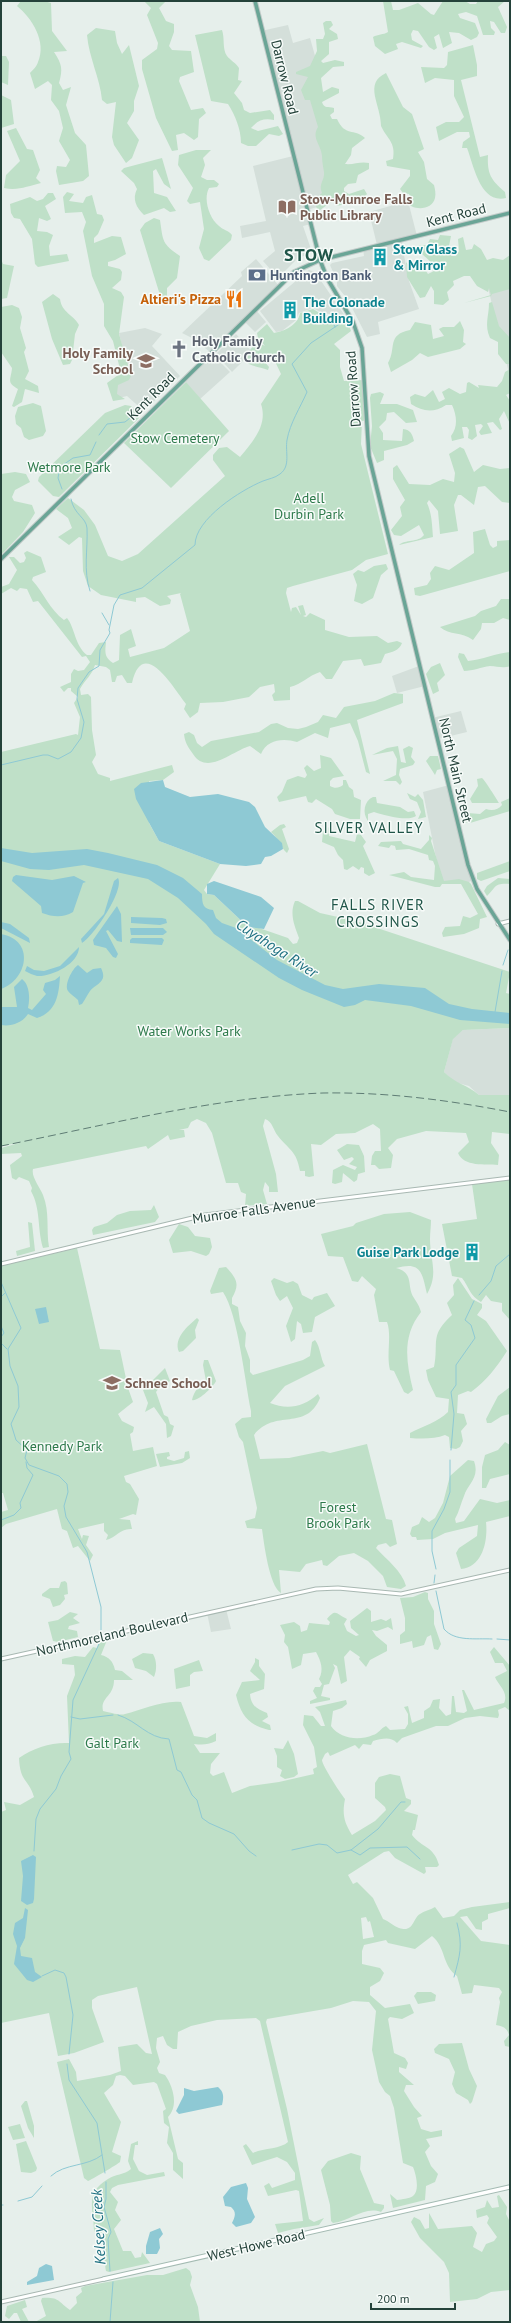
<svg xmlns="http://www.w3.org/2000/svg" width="511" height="2323" viewBox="0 0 511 2323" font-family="'PT Sans',sans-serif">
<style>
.built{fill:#d4dfda}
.green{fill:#bfe0c8;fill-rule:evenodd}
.water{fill:#8ec9d4}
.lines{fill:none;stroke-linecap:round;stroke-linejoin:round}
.stream{stroke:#8ec9d4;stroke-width:1}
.tertiary-casing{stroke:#a8b8b2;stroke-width:5}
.secondary-casing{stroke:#a4bbb3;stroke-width:5.5}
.primary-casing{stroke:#c2cac8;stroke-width:5.5}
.tertiary{stroke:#fff;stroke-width:3}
.secondary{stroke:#fff;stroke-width:3.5}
.primary{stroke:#6aa596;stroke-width:3.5}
.rail{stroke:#5f7d75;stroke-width:1;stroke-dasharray:8 4;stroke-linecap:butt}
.labels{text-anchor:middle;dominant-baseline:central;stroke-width:3;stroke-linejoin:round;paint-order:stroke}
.street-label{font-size:14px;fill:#24423a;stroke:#f7fbf9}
.education-label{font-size:14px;font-weight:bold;fill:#785e54;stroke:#f7fbf9;text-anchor:start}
.culture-label{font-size:14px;font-weight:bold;fill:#0d838f;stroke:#f7fbf9;text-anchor:start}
.service-label{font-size:14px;font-weight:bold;fill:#4e5e75;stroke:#f7fbf9;text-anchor:start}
.food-label{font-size:14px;font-weight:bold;fill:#c56008;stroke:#f7fbf9;text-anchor:end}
.worship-label{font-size:14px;font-weight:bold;fill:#5b616d;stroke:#f7fbf9;text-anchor:start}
.park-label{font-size:14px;fill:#2d7a4b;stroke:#f7fbf9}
.neighbourhood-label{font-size:15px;letter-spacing:1px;fill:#1f5548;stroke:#f7fbf9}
.water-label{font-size:15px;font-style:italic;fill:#1c6f80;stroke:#f7fbf9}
.district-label{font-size:18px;font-weight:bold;letter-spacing:1px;fill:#1f5548;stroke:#f7fbf9}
</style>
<rect width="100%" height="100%" fill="#e6efeb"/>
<g class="built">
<polygon points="288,25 293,43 310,38 319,70 310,73 334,202 307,210 311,224 303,226 312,252 297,259 278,278 263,261 275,251 270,232 242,238 240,226 266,221 253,166 293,156 261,31"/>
<polygon points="408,201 417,236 401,240 409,281 419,309 378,322 380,334 367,337 348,300 337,286 337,281 330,265 332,263 364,256 363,249 377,245 369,212"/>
<polygon points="256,259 279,286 255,309 266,322 255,332 243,320 210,352 230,372 200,399 183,379 210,352 194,339 182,333 242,276 241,272"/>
<polygon points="309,270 315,272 345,316 322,313 313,308 299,313 296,320 282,331 276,332 260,311"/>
<polygon points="510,282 510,377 488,288"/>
<polygon points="145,328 162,334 152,346 180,376 144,411 127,396 114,399 109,384 129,376 119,333"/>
<polygon points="236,334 252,352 232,372 216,354"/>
<polygon points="419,666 425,686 397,693 392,676"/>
<polygon points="461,711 467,732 438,739 432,718"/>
<polygon points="449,785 473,880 469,882 442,882 435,853 423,792"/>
<polygon points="510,1028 510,1095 479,1095 469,1086 454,1082 444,1072 453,1038 463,1030"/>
<polygon points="226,1609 231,1629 211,1632 207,1613"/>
</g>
<g class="green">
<path d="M21 1H44L51 3 52 31 67 51 54 52C62 64 63 69 59 83L63 90 71 87 66 105 75 133 86 145 89 176 83 181 59 185 56 171 57 166 66 167 70 160 59 141 63 128 59 111 51 100 52 85 48 81 35 89 30 73C33 70 37 66 38 62 47 42 32 18 17 6Z"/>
<polygon points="144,1 166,1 159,8 166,21 174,24 174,32 169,46 172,50 191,51 194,72 180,77 179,81 191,110 203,108 206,113 199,119 198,137 194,140 184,133 176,135 178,150 172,151 156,118 142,69 142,60 157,49 158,43 147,15 151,8"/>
<path d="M383 1H391L393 10H399L418 3 431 14 434 15 443 1H465L470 4H476L478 1H505L498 7 507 27 505 33H501L494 22 490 21 491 28 495 32 494 35H483L477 16 466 12 458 14 460 18 475 23 479 33 477 37 471 40 459 33 449 32 452 43 443 48 439 34 434 37 437 48 434 50 429 47 418 31 413 30 411 34 412 40 423 46 421 48 402 42 396 44 398 49 385 54 375 46 373 37C378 34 383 35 388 32Z"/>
<path d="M326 21H331L333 25 329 29 337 34 338 39 329 42V54L321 61 323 63 335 60 344 62V66L333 67 321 78 323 92 332 87 339 89V93L322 102C324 109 328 106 334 108V112L330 115 332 119H337C345 137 354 128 365 138L352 148 351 155 345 164C354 165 360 161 369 163V169L358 175 356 183 348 184 344 188V191L349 194 364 189 367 194C360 204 348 203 337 206L334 200 320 210 317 209 314 200 322 193C318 184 325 180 324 172 323 166 322 161 322 156 321 144 311 138 318 127L310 100H305L301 90 308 77 296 74V72L310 66 317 51 316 39H323L325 34 323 23Z"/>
<path d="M96 28 115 31 117 43 122 54 129 45 139 86 134 101V111L127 123 139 140 132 158 126 163 114 145 112 137 116 102 107 104 102 100C100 78 89 58 87 35Z"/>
<path d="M222 30C225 38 222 49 227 56 230 60 236 63 239 68L238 80 242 81 234 93 242 103 244 110 250 113 270 110 274 115V120C264 118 258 120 251 128L258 131 278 126 283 134 279 136 269 134 256 146H248L241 143C241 129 235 115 228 104L211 101 195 35Z"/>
<path d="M473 45 477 65V76L461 80 480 157 488 155C487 174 491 180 505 192L506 198C480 204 474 166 467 148H462L463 142 470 137 469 132H457L439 141 436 127 446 122H459L464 117 454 96V80L435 78 425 83 421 67 444 68 447 65 448 52Z"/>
<polygon points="1,56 6,56 9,62 8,85 1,82"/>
<path d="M386 73 403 107 412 114 424 149 418 152 424 162 427 179 434 185C435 189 436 194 435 198 432 211 412 211 405 201L410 197 409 194 403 193 400 189 410 176V170L387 166 386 161 393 159C396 142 387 139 381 126 381 104 363 84 386 73Z"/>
<polygon points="1,95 11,100 14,124 1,128"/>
<path d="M16 128 27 149 33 150 40 170 36 178 41 183C28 186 18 191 4 188L6 175 20 161 7 131Z"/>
<path d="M196 150H211L203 158 205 165 201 177 207 180H214L219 184 217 187 209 188C203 199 209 218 219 226 223 230 228 230 232 235L231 240 209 261 204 259 199 248 204 229 200 202 190 204 187 201 193 188 178 165 179 155Z"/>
<path d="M162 158 171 189 164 184 156 169 153 171 154 193 167 197 176 211 170 212 164 208 144 215C136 207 132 199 137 189L134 183 121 171 124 168Z"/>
<polygon points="67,192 74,194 69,201 83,203 86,197 92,195 97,214 102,215 104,220 98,234 94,238 94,243 112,236 121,237 126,254 115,260 108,262 108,266 120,269 122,272 121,280 112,288 121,292 124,297 119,334 131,376 129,380 118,385 117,394 125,399 113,401 107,383 121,373 113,341 104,326 104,304 92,276 83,231 86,222 82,212 65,213 63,197"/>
<polygon points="48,193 53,193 56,199 45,206 51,219 47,221 39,218 37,231 47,232 53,235 49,246 50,256 67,254 69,261 38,267 35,264 32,239 20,219 14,218 11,213 10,204 30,197 37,201 43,199"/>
<path d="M154 218 160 220C163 241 162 244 180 256L177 278 167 288V302L163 305 140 230 145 223Z"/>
<path d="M440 235 451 236 448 251 451 256H456L459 251 458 239 463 237 466 250 472 249 474 244 481 249 487 260 493 258 503 260 510 255V289L492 294 491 296 464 303 491 295 489 288 488 292 477 286 470 276H464L453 281 454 285 447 292 449 300 443 305 434 304V291L431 286 425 297 420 298 407 277 406 262 410 267 415 264 423 267 428 274 436 270C433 261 420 254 414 246L427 245 430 239 438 240Z"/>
<polygon points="1,259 3,264 14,266 7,298 1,299"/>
<path d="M53 294 60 299C62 313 73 314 79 325L75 334 72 360 70 364 63 365 52 339 42 302Z"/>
<path d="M492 302 499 326 510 338V364H506L498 354V342L490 338C484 325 489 316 489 303Z"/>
<path d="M12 305 19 308 22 317 20 328 26 348 24 352 29 371 25 379 38 386 39 393 25 389 22 402 14 407 12 406 18 389C6 382 11 380 12 368L1 352V307Z"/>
<path d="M313 309 323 315 346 317 351 331 334 344 340 350V367L344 381 363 380 367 420 362 421 361 444 388 554 366 560 352 570 293 586 287 588 286 593 291 612 292 608 296 607 301 615 298 606 303 605 306 615 303 616 306 617 310 613 325 620V630L349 637 377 636 388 643 397 641 402 643C399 651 392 652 385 654L381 663 364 666 361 659 343 661 332 679H326L320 672C308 676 302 684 290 687V700L274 701 272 695 275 692 274 684 260 687 249 697 223 702 200 703 198 712 190 718 184 709 186 704C174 689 143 635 132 683H127L122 675 117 676 115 682H112L110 670 106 667 95 665C92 675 85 680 80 689L81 695 88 694 91 697 92 730 96 755 92 762 98 774 110 778V781L172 765 174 772 163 780 149 781V823L159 841 220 864 204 890 207 894 214 895 248 927 259 928 288 938 293 944 297 943 299 938C295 927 289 914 295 901H298L320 913 356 921 510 972 506 993 510 994V1028L463 1030 453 1039 444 1072C456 1084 466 1084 479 1095H510V1134L492 1132 491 1143 499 1155 498 1165C485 1164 464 1167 458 1153L469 1142 466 1133 426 1131 397 1139 388 1148 393 1155 391 1168 379 1169 375 1165H371L372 1156 375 1151H381L380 1129 373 1124 355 1133 336 1134 321 1145 311 1144 314 1176 309 1177 305 1176V1171H300C296 1150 290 1151 278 1136 273 1130 273 1122 265 1119L263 1126 276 1174 278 1192H269V1187L265 1182 263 1190 267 1204 245 1206 246 1194 241 1192 238 1183H226L212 1133 206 1123 197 1119 191 1122 188 1128 179 1130H184L185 1137 170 1140 168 1135 148 1149 146 1146 33 1169C31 1177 40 1187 43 1195 50 1212 46 1230 49 1247L43 1248C37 1228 41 1209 31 1191L32 1188 29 1181 19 1177 16 1180 12 1178 10 1165 22 1156 21 1153 1 1154V1148L19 1143 1 1146V752L76 734 78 735 80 717 74 703 78 697 71 691V688H68L64 692 60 687 71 682V674L74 669 78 671 84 670 90 662 86 656 82 657 38 601 33 602 27 589 20 588 17 591 11 588 1 594V587L9 584 17 570 9 557H14L20 563 24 562 26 558 24 553 27 551 41 557 46 572 33 577 32 580C44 593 50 610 64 620L67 618C75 628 75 646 87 655H91L99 643 106 642C105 652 104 657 113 663L119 660 120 635 131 629 136 646 128 649 130 657 164 648 190 631 180 594 181 593 167 596 171 600 170 604 160 606 145 597 136 598V602L101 595 88 586 83 571 82 538 79 537 69 545 58 537 72 528 68 518 56 509 68 498 84 510 95 525 108 556 122 561 138 554 225 476 213 460V455L219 448 227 447 240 457C253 441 268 425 261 404L281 374 272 355 267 356 263 360 269 367 268 370C259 366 250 367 244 360L252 352 250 350 257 342 265 346 258 338 257 333 267 324 274 333C285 331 298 325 300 313Z"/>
<path d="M460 321 464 330 463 342 466 344 460 349 428 357 420 353 412 360 391 372 388 363C397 348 386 335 410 330L415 322 431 325 433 339 444 336 439 329 443 327H454Z"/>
<path d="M510 369V393L506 395 510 401V424L504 411 499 419 502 429 500 430 493 422 487 423 492 433 481 435 479 432 483 426 481 424 475 425 477 436 472 440 468 438 469 430 467 427H462L464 438 452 441 451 436C458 427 457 416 452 405H446C434 413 423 412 411 404L410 397 415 394 425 397 433 390 439 402 445 399 442 392 449 388 460 394 466 392 467 383 469 382 479 388 478 385 497 387 502 381 505 372Z"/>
<polygon points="186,382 229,431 171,488 124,443"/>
<path d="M380 392 384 394 380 404H397L413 410 417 422 406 423 394 412 387 413 386 420 379 427 383 433V440L402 441 403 429C411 430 412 434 414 441L407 445 384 451V460L377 463 370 446 372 426 370 398 371 394Z"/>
<polygon points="33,403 41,406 46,431 43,436 29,440 24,437 21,428 16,424 15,416 18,407"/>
<polygon points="125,405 131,406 139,415 139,418 59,497 53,496 38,481 39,477 105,413"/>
<path d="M460 447 464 449 474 472 483 465 500 469 510 468V503L502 502 485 486 478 487 474 505 461 495H458L454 505 458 531 440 534 438 511 429 500 427 503C432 514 432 525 433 537L399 545C405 539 418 543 424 535L419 525 401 536 394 535 391 530 402 516 400 507 405 500 393 479V468L397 465 409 484 430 485 443 479 454 482 455 473 449 454Z"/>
<polygon points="15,472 26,474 30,482 15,490 12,497 14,501 32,505 35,513 23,532 1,555 1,474"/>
<polygon points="485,529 490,545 493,548 497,546 497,541 510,540 510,571 420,596 415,595 414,588 427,585 431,579 430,573 435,566 449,570 474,553 473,532"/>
<polygon points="386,564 388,569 381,575 373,598 362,604 354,601 357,585 353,574 358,570 364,572 374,566"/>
<path d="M501 599H510V620L503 618 494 623H482L481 629 473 640C461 631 450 636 440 627L475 616 481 611 496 606Z"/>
<path d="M510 652V666C502 669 498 666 490 666 481 667 473 671 464 671L458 657 459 653 464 654 468 661C482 660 496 653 510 652Z"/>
<polygon points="440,663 445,675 437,683 439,691 433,694 426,674 431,667"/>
<path d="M394 693 403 694V703L357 720 370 774 366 772 358 741 350 723 330 728 328 738 315 733 297 742C284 738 267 739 261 754L250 746C232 751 207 776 193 754 188 747 185 743 184 734L189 732 194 735 197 743 202 747 211 741 259 732 271 724 277 723 288 728 298 729 306 727 318 722 323 715 336 718 344 707 375 701Z"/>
<polygon points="398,746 401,762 406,763 403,749 409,746 413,748 411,757 415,762 413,765 400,769 399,775 402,782 400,785 396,781 383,781 396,775 397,759 393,751 372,755 387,748"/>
<path d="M320 755 331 758 344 776 333 778 330 781V786C335 789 339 788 343 785V780H346L349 787 353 790 354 797 361 800 360 819H350L335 814 332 809 316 799 312 803 308 802 306 796 279 802 277 797 282 792 287 780 298 776 305 778 307 775 304 768 307 765 314 771 321 768Z"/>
<polygon points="430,756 438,756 441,769 437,770 435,775 426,761"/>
<path d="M482 778C484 779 498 801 499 803H472L470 799 478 786 477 779Z"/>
<polygon points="407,793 415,797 418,794 423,800 426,817 418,819 421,812 417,802 410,799"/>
<path d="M373 797H376L377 803 400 807 408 812 414 811 416 816C408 822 384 815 374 812L368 814V821C362 813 364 801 373 797Z"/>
<path d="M510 798V811L470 823 464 822 460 817 468 813 480 814 486 809C492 811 498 810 502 805L501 802Z"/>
<path d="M284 824 286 827 282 829 289 849 287 853C280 847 281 841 271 832L280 825Z"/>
<polygon points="328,827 330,829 329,836 355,842 357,834 361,835 366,842 363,846 375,873 369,876 364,873 364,868 361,867 359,870 353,866 347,870 344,869 343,860 338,855 334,847 322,842 323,831 327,831"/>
<polygon points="429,835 432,838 431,841 444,881 459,879 469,882 471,884 487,917 480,919 479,928 464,934 443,937 442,933 445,927 460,926 463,916 470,918 478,914 461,884 442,884 440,887 435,887 389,875 404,872 411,877 434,880 435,866 433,861 429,860 428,855 409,849 396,850 395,846 391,845 389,848 378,846 381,842 401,841 403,844 421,849 429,840"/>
<polygon points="510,861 510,871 481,881 477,879 477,873"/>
<path d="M498 878 510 879V884C493 883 497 887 487 896L484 891 487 886Z"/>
<polygon points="347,1144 359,1145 364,1156 365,1172 358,1174 357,1180 354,1182 343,1173 342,1182 335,1184 332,1183 333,1170 343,1165 355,1170 357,1167 349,1164 354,1159 352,1157 344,1160 337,1150"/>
<path d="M510 1178V1320L502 1311V1303L491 1301 486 1295 481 1302C470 1296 469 1287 462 1278L452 1276 442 1224 477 1219 472 1184Z"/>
<polygon points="154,1205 159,1217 155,1222 93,1235 92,1230 94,1227 107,1223 117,1215 130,1211 151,1210"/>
<path d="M410 1212 431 1220C431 1226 430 1233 430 1239 430 1260 439 1274 427 1294 422 1272 421 1261 396 1268 415 1273 406 1286 414 1298 417 1303 419 1305 421 1312 402 1336 406 1362 413 1390L408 1394 404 1392 394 1371 390 1370C386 1354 392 1336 387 1322H379L374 1295 376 1289 362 1276 358 1282 352 1281 343 1257 328 1256 321 1234 353 1226 356 1223 384 1214Z"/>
<polygon points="28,1222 32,1223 35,1251 17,1256 16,1251 30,1247"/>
<polygon points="179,1224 188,1227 195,1236 210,1238 212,1247 209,1254 206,1256 191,1251 173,1253 169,1240"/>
<path d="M77 1248 100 1349 120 1350 128 1388 133 1402 118 1414 122 1421 134 1427 133 1432 130 1434 133 1451 153 1447 157 1466 124 1476 126 1482 130 1484 139 1499 136 1515 133 1514 119 1519 130 1520 132 1529C120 1528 116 1538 106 1540L108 1535 104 1531V1523L78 1529 82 1539 83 1535 89 1536 86 1545 93 1555 90 1561 78 1546 73 1548 67 1531 62 1529 57 1509 6 1524 1 1528V1512L8 1510 3 1493H1V1266Z"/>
<path d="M226 1267C237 1279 240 1284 232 1298V1304L238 1307 240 1321 246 1333 245 1346 250 1360V1372L253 1375 303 1360 310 1356 312 1342 315 1340C321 1348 320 1358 325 1366L285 1386 270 1403C287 1410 304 1407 318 1394L320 1398C306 1432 275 1408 254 1435L260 1459 289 1458 323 1451 330 1453 367 1444 386 1519 392 1520 397 1544 390 1547 386 1543 378 1545 376 1548C387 1560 402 1571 406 1586L401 1589 387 1587 383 1576 368 1561 354 1553 339 1556 327 1566 323 1565 322 1560 306 1564 300 1572 279 1570 281 1593C269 1586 264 1543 262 1529L247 1528 245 1521 255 1518 257 1508 243 1442 239 1437 235 1424 242 1418 251 1417V1411C245 1382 238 1314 223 1292L211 1294 210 1291 219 1268Z"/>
<polygon points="274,1278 287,1283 293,1281 298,1284 302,1295 312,1300 314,1297 327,1293 335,1306 315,1317 312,1332 303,1333 301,1324 297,1321 295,1339 291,1342 286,1326 293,1308 287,1296 280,1301 276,1295 271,1281"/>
<path d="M458 1278 472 1299 482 1304V1308L477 1315 486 1321 507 1351C496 1368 487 1380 471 1392L468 1391 458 1395 457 1413 464 1414 467 1424 461 1431 463 1441 460 1447 456 1449 450 1448 449 1437 445 1435C435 1439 422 1439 410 1438V1433C423 1426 438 1422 448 1412L449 1399 436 1397 428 1380 426 1370 434 1367C439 1342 429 1336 452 1315L447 1303 454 1295 453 1285Z"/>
<path d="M197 1318 199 1320 195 1330 196 1338 183 1351 179 1352C173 1338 188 1326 197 1318Z"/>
<path d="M204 1360H208L216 1381C214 1386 198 1402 192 1400 194 1391 199 1386 206 1381L203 1365Z"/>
<polygon points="165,1368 170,1381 159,1388 156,1392 164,1415 168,1417 170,1424 174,1426 171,1436 167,1438 166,1424 154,1407 145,1412 148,1403 143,1390"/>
<polygon points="510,1387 510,1414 502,1416 491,1423 487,1423 486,1419 498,1396"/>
<polygon points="505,1442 510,1445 510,1474 490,1479 486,1488 482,1488 482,1467 485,1455 498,1450"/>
<polygon points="189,1451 190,1458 182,1463 160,1467 156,1454 169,1452 170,1456 167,1457 167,1459 174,1461 184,1458 185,1452"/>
<path d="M468 1460 474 1461C480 1478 468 1483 464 1496 461 1503 459 1512 455 1519L456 1523 464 1521 480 1499 497 1503 510 1500V1516L486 1522C488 1540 483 1567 461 1569L456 1553 459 1548 477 1536 478 1525 445 1533 433 1539 417 1540 416 1537H412L410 1534 412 1527 419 1524 422 1517 429 1522 435 1518 443 1503 450 1476Z"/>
<polygon points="65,1581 67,1583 68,1594 64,1595 65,1599 60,1605 53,1607 50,1599 42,1596 42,1594 50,1588 59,1588 61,1582"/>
<polygon points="425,1592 428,1593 428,1599 434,1611 434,1624 441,1644 438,1650 434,1649 431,1635 427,1637 424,1645 413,1648 412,1641 400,1644 400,1635 405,1631 405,1618 400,1598 413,1597"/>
<path d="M367 1608 371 1611V1622L381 1619 386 1621 391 1618 393 1630 388 1627 377 1631 372 1630 376 1636 387 1645V1651L370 1660 366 1667 359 1659 360 1657 350 1650 344 1657 347 1681 341 1684 337 1666 333 1664 335 1668 329 1684 324 1685 321 1696 330 1698V1700L310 1704V1701L317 1698 313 1691 315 1687H320L322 1684 319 1679C324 1670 321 1661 316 1652L303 1654 301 1665 292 1669 288 1647 284 1642 285 1635 280 1625 294 1622 300 1626 301 1632 307 1630 309 1623 329 1625 330 1622 327 1619C336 1608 336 1614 347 1619L344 1624 347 1631 356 1636 359 1635 351 1628 350 1621Z"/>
<polygon points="70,1612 78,1614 73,1618 80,1623 69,1626 68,1629 77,1631 78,1637 58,1642 53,1641 48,1622 58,1620"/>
<path d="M107 1640 101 1655C109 1657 113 1661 115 1670L122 1671 133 1680H114C114 1697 100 1697 103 1711 109 1712 120 1716 125 1714 142 1710 162 1700 181 1702L194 1736 207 1738 216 1733V1741C207 1745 203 1745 194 1744L200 1753H220L211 1764 210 1773 213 1776 224 1772 232 1793 250 1786 279 1782 314 1774 313 1769 317 1767 314 1747 303 1725 304 1715 313 1716 321 1726H325L320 1712 315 1707 346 1700 347 1704 342 1708 333 1711 331 1726C340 1739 359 1741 373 1735 378 1734 381 1728 386 1726L390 1730 405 1729 408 1724V1714L404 1707 408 1706 412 1723 424 1718V1711L430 1707 433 1700 440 1699 439 1708 446 1716 451 1714 452 1696H454L456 1712 464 1713 467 1711 462 1690H464L474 1710 504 1703C509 1692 498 1685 495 1677L507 1671 503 1663H495L490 1652 494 1647 510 1666V1711L505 1707 498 1710 499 1715 498 1718 480 1716 465 1718 448 1726H436L402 1738 397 1743C390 1736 382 1739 373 1741L371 1745 363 1744 359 1749 355 1745 330 1756 328 1752 325 1754C324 1756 323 1758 322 1760 322 1765 340 1793 345 1799 342 1814 344 1822 352 1835L375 1821 386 1810 385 1807 375 1798V1783L379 1777 390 1774 400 1776 406 1798 411 1800V1804L404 1811 418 1815 415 1830H413L412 1835C422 1848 434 1846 439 1865L437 1867H425L426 1872 424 1874 395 1858 389 1851 384 1852 348 1875 353 1884 357 1882 373 1898 383 1919C389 1921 393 1926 399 1928 414 1933 412 1919 420 1914 424 1911 430 1910 435 1907L443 1918 454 1916 460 1910 472 1907 510 1902V1908L488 1914V1919L482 1922V1930L476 1929 467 1916 460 1917 481 1941 510 1945V2047L505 2046 504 2041 509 2035C507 2028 503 2026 496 2025L500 2002 499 1998 502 1992 499 1988 474 1985 472 1993 462 1994 457 1976C442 1966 446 1947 432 1936L415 1949 388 1943 386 1940 364 1945 362 1951V1964L380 1968 384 1973 380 1981 370 1987V1995L385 2008 410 2004 414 2013 402 2019 390 2017 388 2019 394 2053 405 2058 408 2063 406 2069 399 2067V2072L414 2085H406L404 2091 414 2107 422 2116 417 2118 421 2129 431 2132 442 2130V2136L426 2139 430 2146 425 2152 431 2166 438 2174 435 2182 426 2186 425 2200 393 2208 390 2194 397 2200C402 2199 409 2199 413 2196 420 2191 416 2174 413 2167L403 2163 394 2108 390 2096 385 2092 379 2082 372 2050 376 2011 369 2002 353 2001 331 2008 267 2019 266 2022 287 2109 309 2219 314 2222 324 2218 319 2225 294 2229 278 2233 275 2224 303 2221 299 2191 296 2190 268 2196 264 2186 269 2183 272 2188 295 2180V2173L287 2162 277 2157 252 2165 243 2146 246 2144 253 2153C263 2148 281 2149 288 2142L260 2021 256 2018 217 2020 191 2026 178 2032 177 2049H173L167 2045 163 2036 157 2038 156 2048 160 2062 157 2068 159 2073 165 2075C173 2086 179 2106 168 2117L178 2159 183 2163V2179L173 2170V2153L167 2143 169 2127 164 2123 163 2111 166 2109 157 2084 154 2082 133 2085 125 2076 120 2075 116 2076 113 2085 104 2093 121 2122 112 2152 121 2156 120 2162C118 2164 91 2180 88 2181L84 2178 57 2062 69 2059 76 2072 77 2081 110 2075 121 2071 118 2047 137 2044 146 2053 152 2054 137 1987 98 1996 92 2000V2008L104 2042 74 2053 58 2056 49 2013 1 2023V1812L6 1810 4 1802 20 1805 34 1797C29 1779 20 1783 19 1758 33 1748 52 1742 69 1743L67 1696 75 1675 74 1665 62 1664V1659L75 1656 85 1657 93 1647 97 1648 99 1642ZM366 1917 368 1922 370 1921 374 1937 363 1939 361 1918Z"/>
<path d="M143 1653 153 1654C157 1661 157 1670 154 1677L146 1671 135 1668 132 1659Z"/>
<path d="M255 1658 259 1660V1666L265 1674 264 1689 250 1694C251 1706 257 1709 267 1713L268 1717 262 1721 270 1725 271 1730H269C248 1725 241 1715 236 1695L242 1682 260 1680 250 1671 255 1662Z"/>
<polygon points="199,1660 203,1671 194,1672 190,1675 190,1686 176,1689 174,1669"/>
<polygon points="288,1740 294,1754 298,1774 294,1777 285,1779 280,1776 282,1770 277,1767 277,1756 274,1748 283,1749"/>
<polygon points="417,1992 431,1992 436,1995 435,2001 418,2004 414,1996"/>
<polygon points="462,2043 469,2069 477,2086 472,2102 470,2104 468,2100 456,2093 452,2084 455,2072 449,2059 435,2053 434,2049 439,2044"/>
<polygon points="25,2101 27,2101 34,2126 34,2138 28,2128 21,2106"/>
<polygon points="20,2124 25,2138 13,2140 8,2127"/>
<polygon points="26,2141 37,2168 36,2171 31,2173 21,2172 16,2144"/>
<path d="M138 2141V2145H135L133 2159 139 2171 147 2175 164 2172 165 2176 118 2185 112 2188 110 2192 118 2202 115 2210 121 2220 114 2229 123 2251H131L135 2258 141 2257 142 2252 150 2263 109 2272 106 2271C104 2259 104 2240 94 2231 94 2210 84 2193 108 2179 115 2174 124 2175 131 2169L128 2161 131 2144Z"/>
<path d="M351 2153 361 2156 360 2169 374 2203 384 2205V2208L381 2212C364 2206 351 2221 333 2223L331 2221 330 2205 321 2170 328 2161Z"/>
<polygon points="499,2195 507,2207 506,2214 510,2222 510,2290 491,2292 477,2299 450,2302 449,2273 444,2262 420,2238 411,2222 414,2217 420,2220 425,2229 429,2228 429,2213 438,2229 472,2226 477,2233 473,2247 482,2252 486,2244 494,2241 497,2237 487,2223 489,2218 487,2215 477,2218 476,2210 485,2207 487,2200 492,2208 499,2207 497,2196"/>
<path d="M186 2268 190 2271 192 2277 190 2285 198 2307 200 2322H35L46 2316 41 2301 42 2298C60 2297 58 2302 70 2310L77 2303 76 2297 82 2292 81 2288 85 2286 147 2275H163Z"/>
<polygon points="25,2300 27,2307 22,2309 29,2322 21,2322 17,2313 14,2313 9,2319 5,2316 7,2306"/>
</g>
<g class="water">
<polygon points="163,780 165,787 190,797 218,794 249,802 255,807 265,827 282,843 283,849 271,856 265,857 261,864 246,866 220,864 159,841 136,799 134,789 141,783"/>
<path d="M1 848 32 853 87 849 108 853 157 865 183 878 202 894C202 904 203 909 213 910L216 918 222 923 236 928 277 960 325 985 343 989 379 984 425 988 449 1004 472 1009 510 1013V1024L460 1020 411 1006 365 1000 355 1005 344 1007 302 990 279 978 214 934 206 924 178 898 148 879 84 865 49 870 30 869 1 861Z"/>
<path d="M16 875 52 880 74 876 86 882 83 883 73 912C63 918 53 917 42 913L41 906 12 881 13 877Z"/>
<path d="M118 878C125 890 93 937 82 943L81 939 104 914 114 881Z"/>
<polygon points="214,881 261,897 274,908 264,929 248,927 214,895 207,894 207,884"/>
<polygon points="117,906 121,914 122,942 117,941 108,930 106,931 118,954 116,958 113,957 106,948 94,945 93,940"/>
<polygon points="131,917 162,918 166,919 167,923 160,925 131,923"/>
<polygon points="1,922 10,924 29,938 30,943 1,928"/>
<polygon points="130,928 163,928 167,932 163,935 131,935"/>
<path d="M1 934C35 940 28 979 1 989Z"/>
<polygon points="132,938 162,938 164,940 162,945 130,943 130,940"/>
<path d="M79 947C79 964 51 977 37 976 33 975 29 973 25 971L27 966 34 970 44 971 60 966Z"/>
<path d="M78 965 87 973 93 969 101 968C108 982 97 983 90 991 87 995 85 1000 82 1004L79 1005 78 1000C75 997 70 994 68 991 64 985 72 969 78 965Z"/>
<path d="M60 976C59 993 57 1012 37 1018L28 1014C23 1022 12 1027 1 1025V1007H17L14 987 22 979C30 985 30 999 28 1008L32 1010 46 994 43 990 45 983 55 980Z"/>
<polygon points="46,1307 49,1322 39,1324 35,1309"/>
<polygon points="33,1855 36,1857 34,1899 33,1903 27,1905 21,1901 23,1876 21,1861"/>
<polygon points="25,1908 28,1910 25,1938 20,1948 21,1956 32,1958 35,1972 42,1977 33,1982 27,1980 14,1964 17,1946 13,1934 15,1923 23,1918"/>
<path d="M218 2087C224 2092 224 2097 222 2105L179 2114 176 2111 184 2095V2088L194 2091Z"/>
<path d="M246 2183 248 2188 247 2199 255 2217 251 2223 236 2227 232 2223C235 2217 237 2212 231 2207L225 2206 223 2197 231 2187Z"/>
<polygon points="160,2228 163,2234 159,2239 160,2248 157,2254 146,2254 146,2246 150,2232"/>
<polygon points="46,2264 52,2266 54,2280 27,2285 27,2282 37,2276 39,2268"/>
</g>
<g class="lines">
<g class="stream">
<polyline points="326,316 331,318 335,327"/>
<polyline points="99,435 107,424 125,422 130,418"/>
<polyline points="62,489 58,478 60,467 73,458 90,455 96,442"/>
<path d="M71 499C74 515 86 517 87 528 88 550 83 570 90 591"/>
<polyline points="102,613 109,625"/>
<path d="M1 765 43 755H48L58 759 71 752 81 738 84 722 77 699 78 688 89 672 99 666 100 650 110 633 109 630 114 605 120 595 142 588 195 545C195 519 241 490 263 481 268 479 275 478 280 474 291 466 285 452 287 440 290 423 300 408 307 392L292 364 311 343 341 323"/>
<polyline points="503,965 508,950"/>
<polyline points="495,1012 502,971"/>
<polyline points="1,1282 21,1328 8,1349 10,1366 18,1386 19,1407 11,1424 16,1440 27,1450 25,1458 29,1465 59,1476 67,1484 68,1492 64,1506 66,1517 87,1552 101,1607 101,1632"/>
<polyline points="479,1295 491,1281 496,1266 510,1254"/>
<polyline points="1,1297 5,1293"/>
<polyline points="1,1326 4,1333 1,1337"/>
<polyline points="1,1343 7,1349"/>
<polyline points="451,1450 454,1414 451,1392 456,1385 456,1365 475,1338 471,1325 465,1320 474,1301"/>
<polyline points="1,1520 14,1515 21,1508 20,1503 33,1475 27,1468 26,1462"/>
<polyline points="436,1569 432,1551 432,1531 444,1509 450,1492 450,1460"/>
<polyline points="434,1583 435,1575"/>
<path d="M436 1591 444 1629C455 1642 476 1638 492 1639"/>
<polyline points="497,1639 510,1640"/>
<path d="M118 1715C138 1721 147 1738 169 1739L177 1770 181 1772 192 1795 197 1800 202 1818 209 1823 234 1834 249 1851 256 1856"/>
<polyline points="71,1717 80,1719 113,1715"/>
<polyline points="292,1850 319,1844 327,1845 337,1853 351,1850 378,1829 401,1802 405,1802"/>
<polyline points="351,1850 360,1855 370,1848 407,1847 420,1859"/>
<polyline points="34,1851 36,1819 40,1809 56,1789 61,1776 71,1759 69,1752 73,1700 99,1644"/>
<polyline points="42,1976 55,1970 64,1973 66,1977 73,2015 69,2054"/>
<path d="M454 1977C460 1955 463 1946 457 1923"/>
<polyline points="67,2064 69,2080 97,2123 105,2173"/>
<path d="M51 2176C65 2163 87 2167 102 2155"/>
<polyline points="106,2182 106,2199 104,2207 111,2232 108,2239 110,2271"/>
<polyline points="18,2201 32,2197 42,2186"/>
<polyline points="1,2205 3,2205"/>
<polyline points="110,2322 113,2282"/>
</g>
<g class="tertiary-casing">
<g id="tertiary">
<polyline points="498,924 510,921"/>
<polyline points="1,1264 205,1215 510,1178"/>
<polyline points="1,1659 316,1589 338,1588 401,1594 510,1570"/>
<polyline points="1,2302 104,2279"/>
</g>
</g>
<g class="secondary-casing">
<polyline id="secondary" points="104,2279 510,2187"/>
</g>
<g class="primary-casing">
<g id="primary">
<polyline points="255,1 320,260 327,278 353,322 362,348 369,456 468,865 477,889 510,940"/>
<polyline points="1,559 294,272 320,260 510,213"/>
</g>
</g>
<use href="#tertiary" class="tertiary"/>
<use href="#secondary" class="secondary"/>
<use href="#primary" class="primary"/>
<path class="rail" d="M1 1146C107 1125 215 1097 323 1093 387 1092 448 1100 510 1112"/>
</g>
<defs>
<g id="library-bare" transform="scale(1.38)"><path d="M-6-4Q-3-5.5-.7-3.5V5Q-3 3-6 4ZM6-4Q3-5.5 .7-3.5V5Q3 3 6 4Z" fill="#8d6e63" stroke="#f7fbf9" stroke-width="2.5" paint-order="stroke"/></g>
<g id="building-bare" transform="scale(1.38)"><path d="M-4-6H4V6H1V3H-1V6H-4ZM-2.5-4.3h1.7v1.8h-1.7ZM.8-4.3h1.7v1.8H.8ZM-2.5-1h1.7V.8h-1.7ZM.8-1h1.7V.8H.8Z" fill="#0f9aa8" stroke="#f7fbf9" stroke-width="2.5" paint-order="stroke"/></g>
<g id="bank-bare" transform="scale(1.38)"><path d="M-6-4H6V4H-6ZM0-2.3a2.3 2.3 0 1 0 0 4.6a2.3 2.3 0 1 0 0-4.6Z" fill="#5c6f8a" stroke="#f7fbf9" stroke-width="2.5" paint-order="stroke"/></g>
<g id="restaurant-bare" transform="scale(1.38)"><path d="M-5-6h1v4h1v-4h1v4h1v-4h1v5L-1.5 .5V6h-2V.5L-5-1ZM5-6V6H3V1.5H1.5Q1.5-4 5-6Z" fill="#e8710a" stroke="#f7fbf9" stroke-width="2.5" paint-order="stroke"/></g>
<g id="church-bare" transform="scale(1.38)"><path d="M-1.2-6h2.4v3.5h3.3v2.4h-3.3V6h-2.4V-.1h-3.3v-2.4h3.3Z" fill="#6b7280" stroke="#f7fbf9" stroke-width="2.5" paint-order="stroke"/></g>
<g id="school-bare" transform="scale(1.38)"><path d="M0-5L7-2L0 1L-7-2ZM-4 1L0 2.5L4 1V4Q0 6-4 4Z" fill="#8d6e63" stroke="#f7fbf9" stroke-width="2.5" paint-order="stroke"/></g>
</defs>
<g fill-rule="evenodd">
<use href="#library-bare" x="287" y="207"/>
<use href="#building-bare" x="380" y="257"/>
<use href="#bank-bare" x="257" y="275"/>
<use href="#restaurant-bare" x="234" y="299"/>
<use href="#building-bare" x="290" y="310"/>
<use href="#church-bare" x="179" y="349"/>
<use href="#school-bare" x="146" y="361"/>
<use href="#building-bare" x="472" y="1252"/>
<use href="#school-bare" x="112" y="1383"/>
</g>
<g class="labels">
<g class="street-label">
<text transform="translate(285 77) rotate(76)">Darrow Road</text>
<text transform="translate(456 215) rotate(-14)">Kent Road</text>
<text transform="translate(353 389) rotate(-94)">Darrow Road</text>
<text transform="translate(151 396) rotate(-45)">Kent Road</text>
<text transform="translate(456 770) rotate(77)">North Main Street</text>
<text transform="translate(254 1210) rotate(-8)">Munroe Falls Avenue</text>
<text transform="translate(112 1634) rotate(-13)">Northmoreland Boulevard</text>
<text transform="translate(256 2245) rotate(-13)">West Howe Road</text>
</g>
<g class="education-label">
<text x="300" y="199">Stow-Munroe Falls<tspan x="300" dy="16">Public Library</tspan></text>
<text x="133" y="353" text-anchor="end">Holy Family<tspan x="133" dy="16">School</tspan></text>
<text x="125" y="1383">Schnee School</text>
</g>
<g class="culture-label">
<text x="393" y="249">Stow Glass<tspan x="393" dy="16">&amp; Mirror</tspan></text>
<text x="303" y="302">The Colonade<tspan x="303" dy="16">Building</tspan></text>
<text x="459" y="1252" text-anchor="end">Guise Park Lodge</text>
</g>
<g class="service-label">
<text x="270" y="275">Huntington Bank</text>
</g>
<g class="food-label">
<text x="221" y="299">Altieri's Pizza</text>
</g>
<g class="worship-label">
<text x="192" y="341">Holy Family<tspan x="192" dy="16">Catholic Church</tspan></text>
</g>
<g class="park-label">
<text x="175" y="438">Stow Cemetery</text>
<text x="69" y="467">Wetmore Park</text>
<text x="309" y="498">Adell<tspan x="309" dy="16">Durbin Park</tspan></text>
<text x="189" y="1031">Water Works Park</text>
<text x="62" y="1446">Kennedy Park</text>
<text x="338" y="1507">Forest<tspan x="338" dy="16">Brook Park</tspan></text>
<text x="112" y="1743">Galt Park</text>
</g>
<g class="neighbourhood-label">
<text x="369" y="827">SILVER VALLEY</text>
<text x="378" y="904">FALLS RIVER<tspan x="378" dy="17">CROSSINGS</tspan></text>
</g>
<g class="water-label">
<text transform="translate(277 948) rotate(33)">Cuyahoga River</text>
<text transform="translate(98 2227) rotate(-93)">Kelsey Creek</text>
</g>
<g class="district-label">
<text x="309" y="254">STOW</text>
</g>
</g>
<rect width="511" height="2323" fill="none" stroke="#24423a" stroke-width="4"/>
<path d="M371 2303v6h84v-6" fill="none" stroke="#24423a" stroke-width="2"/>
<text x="377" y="2303" font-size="12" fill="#24423a" stroke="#f7fbf9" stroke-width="3" paint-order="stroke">200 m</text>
</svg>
